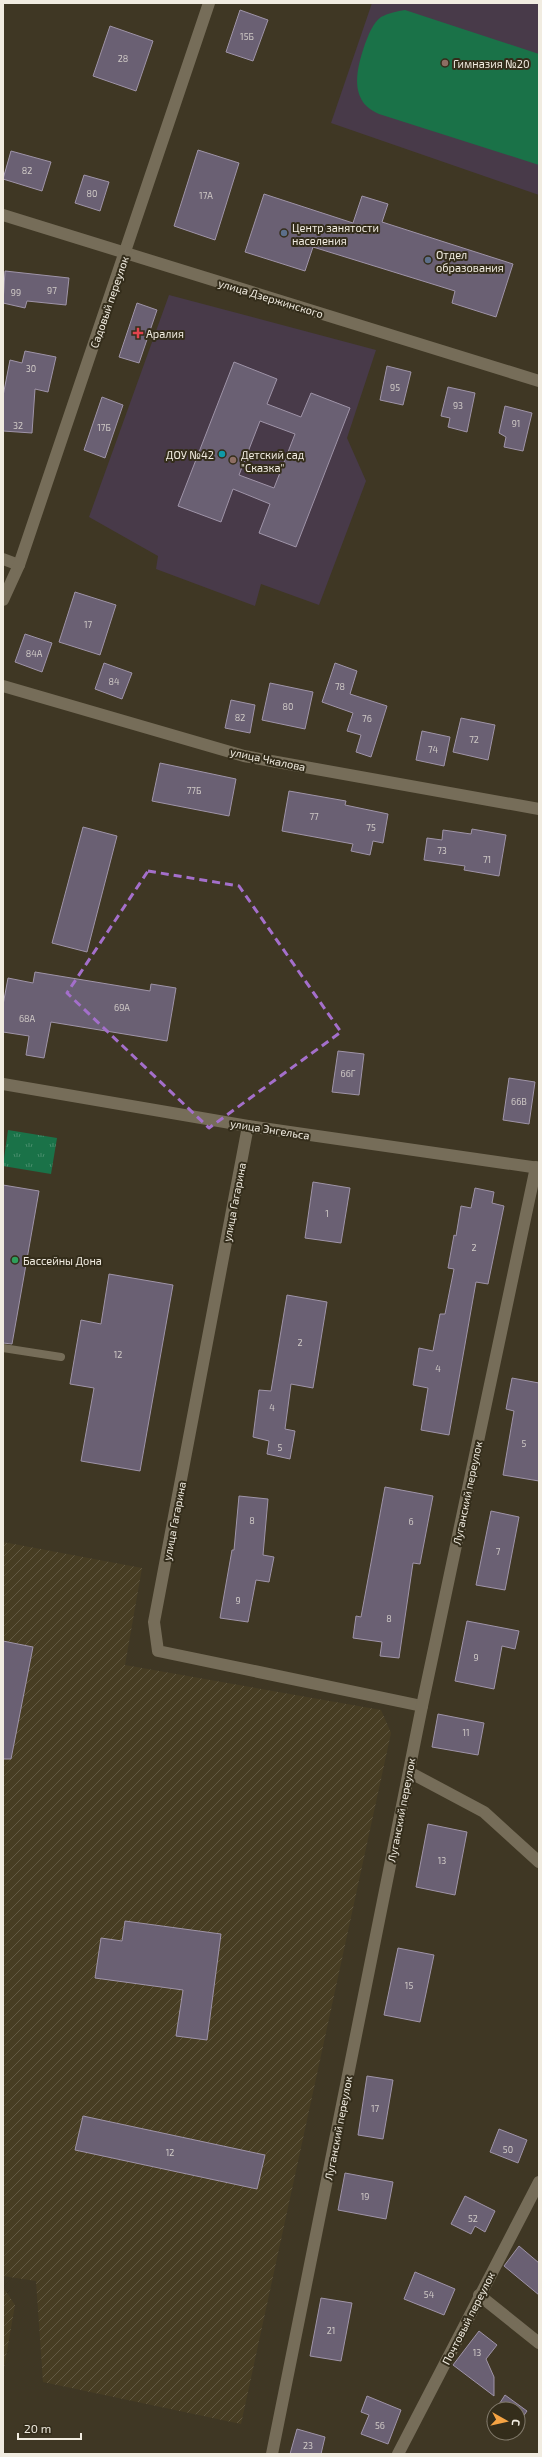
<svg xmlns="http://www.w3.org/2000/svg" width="542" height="2457" viewBox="0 0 542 2457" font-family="'Exo 2',sans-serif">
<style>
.industrial{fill:url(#industrial-furrows)}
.education{fill:#483a49}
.grass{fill:url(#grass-tufts)}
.garden{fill:#1a7248}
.building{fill:#6a6073;stroke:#9f94a8;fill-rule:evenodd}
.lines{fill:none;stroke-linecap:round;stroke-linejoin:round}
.service{stroke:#766d59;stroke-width:8}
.minor{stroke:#766d59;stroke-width:12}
.tertiary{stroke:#766d59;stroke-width:12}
.marked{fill:none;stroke:#a46fcb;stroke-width:3;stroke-dasharray:8 5;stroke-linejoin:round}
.education-dot{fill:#8d6e63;stroke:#342d1b;stroke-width:1.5}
.service-dot{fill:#5c6f8a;stroke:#342d1b;stroke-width:1.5}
.health-dot{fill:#e0444e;stroke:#342d1b;stroke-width:1.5}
.culture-dot{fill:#0f9aa8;stroke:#342d1b;stroke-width:1.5}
.leisure-dot{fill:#2e9e5b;stroke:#342d1b;stroke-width:1.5}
.labels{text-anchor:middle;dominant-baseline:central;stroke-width:4;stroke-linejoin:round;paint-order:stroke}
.number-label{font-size:9px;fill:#cfc9c6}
.poi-label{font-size:11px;fill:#f1ece1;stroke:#342d1b;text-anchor:start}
.street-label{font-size:11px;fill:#f1ece1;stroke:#342d1b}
</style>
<defs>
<pattern id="industrial-furrows" width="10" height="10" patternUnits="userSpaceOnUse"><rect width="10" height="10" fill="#473d23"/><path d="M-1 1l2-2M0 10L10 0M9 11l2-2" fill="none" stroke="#625943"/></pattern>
<pattern id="grass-tufts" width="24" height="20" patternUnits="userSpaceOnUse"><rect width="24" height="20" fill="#1a7248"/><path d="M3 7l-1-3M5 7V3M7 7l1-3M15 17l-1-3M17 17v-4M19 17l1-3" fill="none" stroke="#478d6b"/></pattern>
</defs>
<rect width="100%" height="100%" fill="#3f3724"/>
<g class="industrial">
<polygon points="3,1542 142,1568 125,1665 381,1710 391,1733 241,2424 43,2382 36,2281 3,2276"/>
<polygon points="3,2287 15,2305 3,2374"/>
</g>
<g class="education">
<polygon points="372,3 539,3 539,195 331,123"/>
<polygon points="169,295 376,350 347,438 366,481 319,605 261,584 255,606 156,569 158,556 89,517"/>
</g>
<polygon class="grass" points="8,1130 57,1138 51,1174 3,1166"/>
<path class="garden" d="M405 10 539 54V165L379 114C349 102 356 71 364 47 368 36 372 24 381 17 389 13 397 11 405 10Z"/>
<g class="building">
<polygon points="240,10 268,20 253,61 226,52"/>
<polygon points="110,26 153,41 136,91 93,76"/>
<polygon points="198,150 239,163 215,240 174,226"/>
<polygon points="11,151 51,162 42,191 3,179"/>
<polygon points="84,175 109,182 100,211 75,203"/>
<polygon points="264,194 353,223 362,196 388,204 382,222 513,264 496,317 452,303 455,291 313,247 305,271 245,252"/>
<polygon points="5,271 69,278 66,305 27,301 25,308 3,303"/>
<polygon points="137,303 157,310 139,363 119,357"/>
<polygon points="25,351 56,357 48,392 35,389 32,433 3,431 3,396 10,360 22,363"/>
<path d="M234 362 277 379 267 404 301 417 311 393 350 408 296 547 259 533 270 504 233 489 221 522 178 506ZM260 421 295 434 274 488 239 475Z"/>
<polygon points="387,366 411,372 403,405 380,400"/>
<polygon points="448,387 475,393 467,432 448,427 450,418 441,416"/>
<polygon points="102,397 123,405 105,458 84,450"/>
<polygon points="505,406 532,413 523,451 504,447 506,437 499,433"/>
<polygon points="75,592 116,605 100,655 59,642"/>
<polygon points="25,634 52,643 42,672 15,662"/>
<polygon points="104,663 132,673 122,699 95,689"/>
<polygon points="335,663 357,671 350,694 387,706 371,757 356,752 361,735 347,731 353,713 322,702"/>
<polygon points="270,683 313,692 305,729 262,720"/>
<polygon points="231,700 255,705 250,733 225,728"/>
<polygon points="461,718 495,725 488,760 453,752"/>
<polygon points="422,731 450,737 444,766 416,760"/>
<polygon points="160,763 236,779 229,816 152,801"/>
<polygon points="289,791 346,801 345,805 388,814 383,843 373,841 370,855 351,851 353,844 282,831"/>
<polygon points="83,827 117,836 87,952 52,943"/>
<polygon points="472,829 506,835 499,876 464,870 465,866 424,860 427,838 442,840 443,830 471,834"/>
<polygon points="35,972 150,991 151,984 176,988 167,1041 51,1022 44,1058 26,1055 29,1036 3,1032 3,1005 8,978 33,983"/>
<polygon points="338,1051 364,1054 359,1095 332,1092"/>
<polygon points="509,1078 535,1082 529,1124 503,1120"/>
<polygon points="313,1182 350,1188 341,1243 305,1238"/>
<polygon points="3,1185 39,1191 12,1344 3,1343"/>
<polygon points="475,1188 494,1192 492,1203 504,1206 488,1284 476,1282 449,1435 421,1430 428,1388 413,1385 419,1348 433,1351 440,1314 445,1314 454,1269 448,1268 454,1235 456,1236 461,1206 471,1208"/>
<polygon points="109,1274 173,1285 140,1471 81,1461 94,1388 70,1384 81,1320 101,1324"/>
<polygon points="287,1295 327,1302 313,1388 291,1384 285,1429 295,1431 290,1459 267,1454 269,1441 253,1437 259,1390 271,1391"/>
<polygon points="512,1378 539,1383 539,1481 503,1475 514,1411 506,1409"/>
<polygon points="385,1487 433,1496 420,1564 413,1563 399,1658 380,1656 382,1642 353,1638 356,1616 361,1617"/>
<polygon points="239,1496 268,1499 263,1555 274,1557 269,1582 256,1580 248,1622 220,1618 232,1550 234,1550"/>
<polygon points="491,1511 519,1517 505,1590 476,1585"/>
<polygon points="467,1621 519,1631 515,1649 502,1646 494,1689 455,1681"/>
<polygon points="3,1641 33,1647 11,1759 3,1759"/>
<polygon points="438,1714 484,1723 478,1755 432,1747"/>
<polygon points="428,1824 467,1832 455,1895 416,1887"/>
<polygon points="125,1921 221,1934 207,2040 176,2036 183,1990 95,1978 101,1938 122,1941"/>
<polygon points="398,1948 434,1955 420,2022 384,2015"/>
<polygon points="367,2076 393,2080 383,2139 358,2135"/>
<polygon points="83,2116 265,2155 257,2189 75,2150"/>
<polygon points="499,2129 527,2140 518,2163 490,2152"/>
<polygon points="345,2173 393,2182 386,2219 338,2210"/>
<polygon points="465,2196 495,2211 485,2232 475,2226 471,2234 451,2224"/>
<polygon points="519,2246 539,2263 539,2295 504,2266"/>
<polygon points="415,2272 455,2289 444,2315 404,2299"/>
<polygon points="321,2298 352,2303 341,2361 310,2356"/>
<polygon points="479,2331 497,2345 486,2359 494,2377 494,2396 453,2365"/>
<polygon points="505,2395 527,2411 518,2424 518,2409 496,2409"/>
<polygon points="367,2396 401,2410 388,2444 361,2434 369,2415 361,2412"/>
<polygon points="494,2411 494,2427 487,2422"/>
<polygon points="297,2429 325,2437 321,2454 290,2454"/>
</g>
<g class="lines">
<polyline class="service" points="3,1348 61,1357"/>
<g class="minor">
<polyline points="3,215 539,381"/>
<polyline points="3,559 19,565"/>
<polyline points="3,686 244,756 539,809"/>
<polyline points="3,1084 248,1126 539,1168"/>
<polyline points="248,1126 154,1622 158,1651 422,1706"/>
<polyline points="409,1772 484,1812 539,1862"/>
<polyline points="479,2295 539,2343"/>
<polyline points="272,2454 422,1706 536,1167"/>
<polyline points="398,2454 539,2182"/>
</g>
<polyline class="tertiary" points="3,600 19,565 209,3"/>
</g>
<path class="marked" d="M148 871 239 886 341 1032 209 1128 67 993Z"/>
<g class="education-dot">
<circle cx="445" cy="63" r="4"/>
<circle cx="233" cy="460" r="4"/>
</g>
<g class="service-dot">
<circle cx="284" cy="233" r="4"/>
<circle cx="428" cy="260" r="4"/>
</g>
<path class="health-dot" d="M136 327h4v4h4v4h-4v4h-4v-4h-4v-4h4z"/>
<circle class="culture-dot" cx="222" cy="454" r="4"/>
<circle class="leisure-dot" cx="15" cy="1260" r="4"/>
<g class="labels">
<g class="number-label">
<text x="247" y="36">15Б</text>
<text x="123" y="58">28</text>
<text x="27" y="170">82</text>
<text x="92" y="193">80</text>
<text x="206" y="195">17А</text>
<text x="52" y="290">97</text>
<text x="16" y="292">99</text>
<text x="31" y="368">30</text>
<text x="395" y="387">95</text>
<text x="458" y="405">93</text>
<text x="516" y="423">91</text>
<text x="18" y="425">32</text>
<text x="104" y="427">17Б</text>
<text x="88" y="624">17</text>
<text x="34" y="653">84А</text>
<text x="114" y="681">84</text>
<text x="340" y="686">78</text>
<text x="288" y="706">80</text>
<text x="240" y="717">82</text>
<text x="367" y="718">76</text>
<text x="474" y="739">72</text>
<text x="433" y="749">74</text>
<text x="194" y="790">77Б</text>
<text x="314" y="816">77</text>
<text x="371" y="827">75</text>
<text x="442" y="850">73</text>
<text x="487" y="859">71</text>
<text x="122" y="1007">69А</text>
<text x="27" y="1018">68А</text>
<text x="348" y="1073">66Г</text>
<text x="519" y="1101">66В</text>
<text x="327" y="1213">1</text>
<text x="474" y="1247">2</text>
<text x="300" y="1342">2</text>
<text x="118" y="1354">12</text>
<text x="438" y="1368">4</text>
<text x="272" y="1407">4</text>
<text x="524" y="1443">5</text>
<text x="280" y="1447">5</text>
<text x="252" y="1520">8</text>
<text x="411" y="1521">6</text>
<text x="498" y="1551">7</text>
<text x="238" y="1600">9</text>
<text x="389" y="1618">8</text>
<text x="476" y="1657">9</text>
<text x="466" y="1732">11</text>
<text x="442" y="1860">13</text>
<text x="409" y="1985">15</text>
<text x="375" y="2108">17</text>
<text x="508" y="2149">50</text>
<text x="170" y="2152">12</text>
<text x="365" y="2196">19</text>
<text x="473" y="2218">52</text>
<text x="429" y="2294">54</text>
<text x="331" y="2330">21</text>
<text x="477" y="2352">13</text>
<text x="380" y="2425">56</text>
<text x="308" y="2445">23</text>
</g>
<g class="poi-label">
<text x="453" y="63">Гимназия №20</text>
<text x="292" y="227">Центр занятости<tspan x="292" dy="13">населения</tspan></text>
<text x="436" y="254">Отдел<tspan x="436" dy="13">образования</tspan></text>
<text x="146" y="333">Аралия</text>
<text x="214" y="454" text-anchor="end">ДОУ №42</text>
<text x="241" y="454">Детский сад<tspan x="241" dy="13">"Сказка"</tspan></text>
<text x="23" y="1260">Бассейны Дона</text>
</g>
<g class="street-label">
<text transform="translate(271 298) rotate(17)">улица Дзержинского</text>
<text transform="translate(109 302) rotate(-71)">Садовый переулок</text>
<text transform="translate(268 759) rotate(12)">улица Чкалова</text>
<text transform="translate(270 1129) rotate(9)">улица Энгельса</text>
<text transform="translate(234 1202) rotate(-79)">улица Гагарина</text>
<text transform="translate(467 1493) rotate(-78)">Луганский переулок</text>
<text transform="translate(174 1521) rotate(-79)">улица Гагарина</text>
<text transform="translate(401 1810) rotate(-79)">Луганский переулок</text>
<text transform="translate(338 2128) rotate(-79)">Луганский переулок</text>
<text transform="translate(468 2318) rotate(-63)">Почтовый переулок</text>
</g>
</g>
<rect width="542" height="2457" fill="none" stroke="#f1ece1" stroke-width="8"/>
<g transform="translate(506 2421) rotate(98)"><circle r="19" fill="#342d1b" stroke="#80796a"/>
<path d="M0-3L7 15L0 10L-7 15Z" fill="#f4a344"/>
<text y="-6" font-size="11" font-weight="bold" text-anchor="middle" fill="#f1ece1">С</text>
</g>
<path d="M18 2433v6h63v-6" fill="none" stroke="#f1ece1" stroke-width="2"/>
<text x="24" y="2433" font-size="12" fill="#f1ece1" stroke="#342d1b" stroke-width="3" paint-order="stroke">20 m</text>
</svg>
